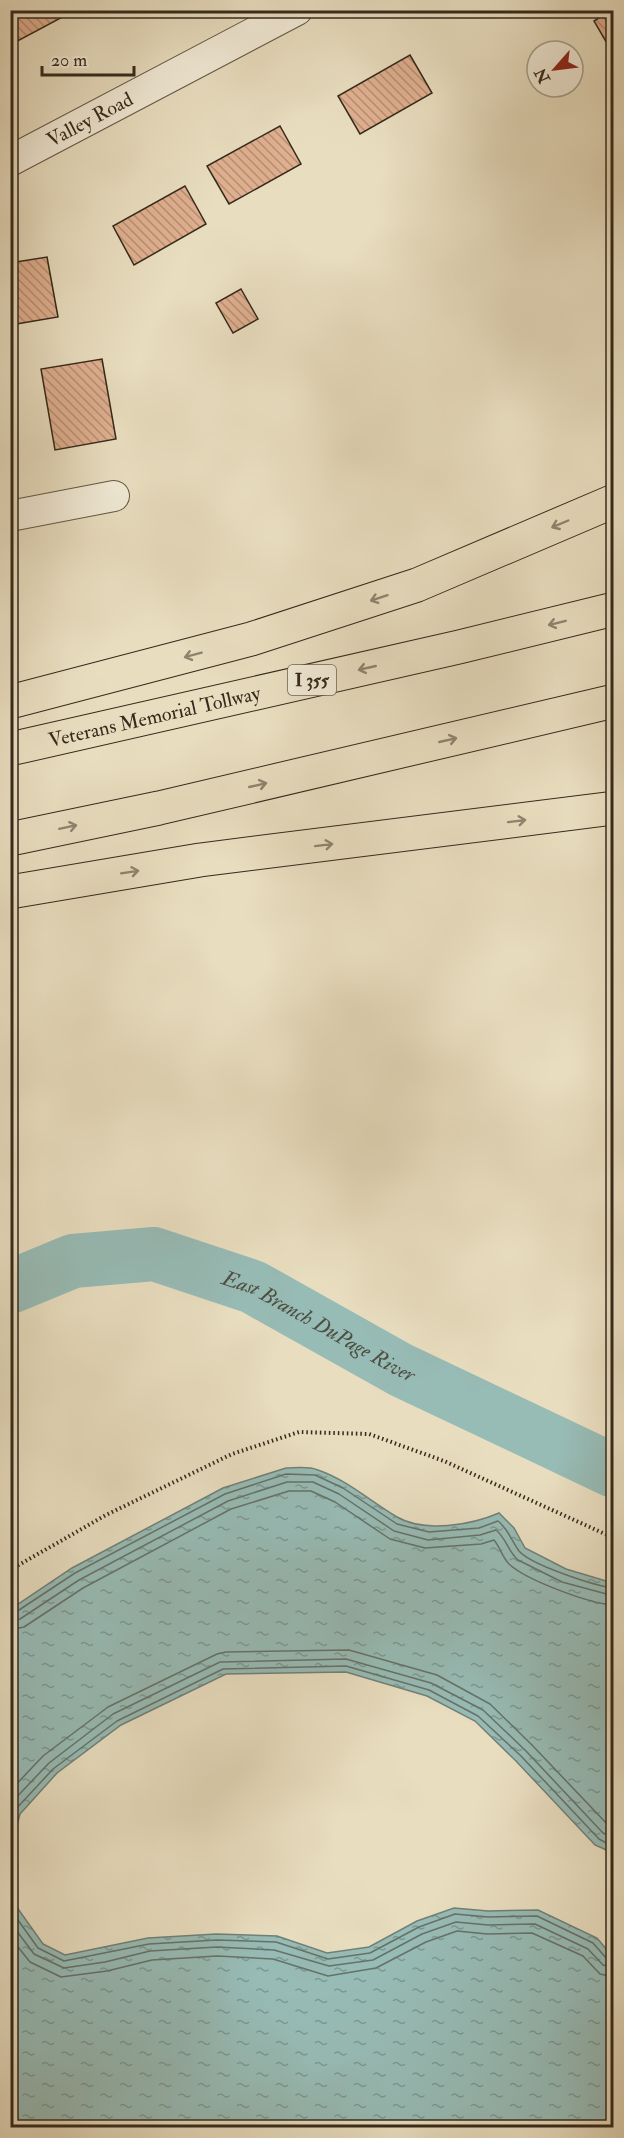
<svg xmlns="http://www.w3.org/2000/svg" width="624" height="2138" viewBox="0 0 624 2138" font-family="'IM FELL Double Pica',serif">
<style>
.water{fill:url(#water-ripples);stroke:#708178;stroke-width:1.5}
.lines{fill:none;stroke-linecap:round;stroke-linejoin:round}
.shore{stroke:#667268;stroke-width:1.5}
.river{stroke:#97bbb5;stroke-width:54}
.building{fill:url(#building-back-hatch);stroke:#352a1c;stroke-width:1.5}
.minor-casing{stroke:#625745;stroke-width:32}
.highway-casing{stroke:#352a1c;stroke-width:35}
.path{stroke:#352a1c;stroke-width:4;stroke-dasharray:1.5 3;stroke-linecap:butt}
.minor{stroke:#f0e9d5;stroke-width:30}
.highway{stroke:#e8ddbf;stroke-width:33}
.oneway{stroke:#8e846e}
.labels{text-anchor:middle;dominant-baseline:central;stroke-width:4.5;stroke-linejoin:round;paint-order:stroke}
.shield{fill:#f0e9d5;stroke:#6d6354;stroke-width:1.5}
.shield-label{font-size:18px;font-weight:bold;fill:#352a1c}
.street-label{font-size:20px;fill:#352a1c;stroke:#f0e9d5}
.water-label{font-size:21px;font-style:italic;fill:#4e4e42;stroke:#f0e9d5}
</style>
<defs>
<pattern id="water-ripples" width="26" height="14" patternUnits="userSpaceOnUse" patternTransform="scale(1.5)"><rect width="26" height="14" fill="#97bbb5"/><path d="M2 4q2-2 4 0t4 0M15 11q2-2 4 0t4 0" fill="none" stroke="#7c9892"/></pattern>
<pattern id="building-back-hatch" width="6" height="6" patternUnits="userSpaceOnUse" patternTransform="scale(1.5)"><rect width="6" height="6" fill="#dfaf8f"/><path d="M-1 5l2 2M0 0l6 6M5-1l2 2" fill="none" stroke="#b68f74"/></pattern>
</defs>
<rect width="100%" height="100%" fill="#e8ddbf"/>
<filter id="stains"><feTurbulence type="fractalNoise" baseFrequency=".00333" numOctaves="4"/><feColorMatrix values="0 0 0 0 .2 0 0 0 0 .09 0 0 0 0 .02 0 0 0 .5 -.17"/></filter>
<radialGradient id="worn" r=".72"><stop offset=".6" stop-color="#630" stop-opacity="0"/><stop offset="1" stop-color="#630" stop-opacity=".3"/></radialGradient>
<g class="water">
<polygon points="516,1424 595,1447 613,1458 613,1496"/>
<path d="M286 1468C295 1468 308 1466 318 1470 347 1480 370 1501 397 1517 425 1533 471 1525 499 1513L514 1528 525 1548 566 1569 613 1583V1853L595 1845 516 1761 475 1721 427 1696 346 1672 226 1674 121 1725 57 1773 20 1814 11 1847V1609L72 1568 223 1488Z"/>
<polygon points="11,1878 16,1906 43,1944 65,1955 148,1938 216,1934 277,1936 327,1953 369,1947 417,1921 454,1908 488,1911 538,1910 597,1938 613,1957 613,2127 11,2127"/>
</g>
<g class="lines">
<g class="shore">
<polyline points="614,1463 593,1453 561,1444 558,1446 559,1449 614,1489"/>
<path d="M10 1613 16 1612 75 1573 225 1494 286 1474 315 1475 343 1488 397 1524 429 1532 479 1528 498 1521C509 1530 511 1540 519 1551 531 1565 595 1586 614 1588"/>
<path d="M10 1621 20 1619 79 1580 228 1501 287 1482H313L339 1494 394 1531 428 1540 480 1535 496 1530C506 1538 508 1551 518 1560L562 1582 614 1596"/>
<path d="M10 1630 24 1627 83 1588 231 1509 289 1491H311L335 1502 390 1539 425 1548 481 1544 494 1540C500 1547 502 1557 509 1564 526 1580 590 1604 614 1605"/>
<polyline points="10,1791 43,1756 108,1707 217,1654 226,1652 349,1650 437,1675 490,1704 532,1745 609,1826 614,1828"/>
<polyline points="10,1804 49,1763 113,1714 220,1662 346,1659 431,1683 483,1710 526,1751 603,1833 614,1838"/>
<polyline points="10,1824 15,1810 53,1769 117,1721 223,1669 346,1666 429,1690 478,1716 521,1756 599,1839 614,1847"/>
<polyline points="10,1909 38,1948 64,1961 149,1944 217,1940 276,1942 328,1959 370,1953 419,1927 455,1914 488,1917 537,1916 593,1943 607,1959 614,1960"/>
<polyline points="10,1922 34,1954 64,1968 105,1962 150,1951 217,1947 274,1950 329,1966 373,1960 422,1934 456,1922 488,1925 535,1924 588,1949 603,1965 614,1968"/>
<polyline points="10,1937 30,1962 61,1977 107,1971 152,1960 217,1956 273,1959 328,1976 376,1968 426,1942 457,1931 487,1934 532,1933 583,1956 600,1974 614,1977"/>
</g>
<path class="river" id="s1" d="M10 1287 73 1261 154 1254 253 1287 401 1370 614 1471"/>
</g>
<g class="building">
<polygon points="10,10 71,10 72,12 10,45"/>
<polygon points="611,10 614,10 614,51 612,52 594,21"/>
<polygon points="410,55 432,93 360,134 338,96"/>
<polygon points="280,126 301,164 229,204 207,166"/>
<polygon points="185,186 206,224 134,265 113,226"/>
<polygon points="47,257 58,317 10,325 10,263"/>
<polygon points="241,289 258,319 233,333 216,303"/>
<polygon points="102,359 116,439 55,450 41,369"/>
</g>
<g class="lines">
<g class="minor-casing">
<g id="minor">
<path id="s2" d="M10 161 297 10"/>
<polyline points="10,516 114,496"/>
</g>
</g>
<g class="highway-casing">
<g id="highway">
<polyline points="10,702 251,639 417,585 614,501"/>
<path id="s3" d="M10 749 459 647 614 609"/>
<polyline points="10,839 159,808 614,701"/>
<polyline points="10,892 200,860 614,808"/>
</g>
</g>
<polyline class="path" points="10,1570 106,1515 232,1454 299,1432 369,1434 444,1461 614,1538"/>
<use href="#minor" class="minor"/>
<use href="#highway" class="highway"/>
</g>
<defs><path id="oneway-shaft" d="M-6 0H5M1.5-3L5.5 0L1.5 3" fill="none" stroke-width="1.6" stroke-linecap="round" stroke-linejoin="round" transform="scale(1.5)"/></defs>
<g class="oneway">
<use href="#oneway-shaft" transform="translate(560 524) rotate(157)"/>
<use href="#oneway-shaft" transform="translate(379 598) rotate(162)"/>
<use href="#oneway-shaft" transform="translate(557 623) rotate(166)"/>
<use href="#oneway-shaft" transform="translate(193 655) rotate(165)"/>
<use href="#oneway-shaft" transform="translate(367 668) rotate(167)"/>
<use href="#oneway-shaft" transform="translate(448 740) rotate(-13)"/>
<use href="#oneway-shaft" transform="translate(258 785) rotate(-13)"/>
<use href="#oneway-shaft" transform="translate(517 821) rotate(-7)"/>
<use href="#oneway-shaft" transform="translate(68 827) rotate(-12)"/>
<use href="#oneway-shaft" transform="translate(324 845) rotate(-7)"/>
<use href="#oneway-shaft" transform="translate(130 872) rotate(-9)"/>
</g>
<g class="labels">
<rect class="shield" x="288" y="665" width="48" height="30" rx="4.5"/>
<g class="shield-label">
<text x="312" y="680">I 355</text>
</g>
<g class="street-label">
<text stroke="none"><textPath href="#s2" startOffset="90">Valley Road</textPath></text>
<text stroke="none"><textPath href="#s3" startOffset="148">Veterans Memorial Tollway</textPath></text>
</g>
<g class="water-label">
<text stroke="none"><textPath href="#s1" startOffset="330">East Branch DuPage River</textPath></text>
</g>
</g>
<rect width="624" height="2138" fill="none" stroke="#e8ddbf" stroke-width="36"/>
<rect x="12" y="12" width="600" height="2114" fill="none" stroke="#352a1c" stroke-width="3"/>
<rect x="18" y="18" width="588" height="2102" fill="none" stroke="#352a1c" stroke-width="1.5"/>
<g transform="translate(555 69) rotate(242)"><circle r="28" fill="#f0e9d5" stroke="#a59d8b" stroke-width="1.5"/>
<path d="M0-4.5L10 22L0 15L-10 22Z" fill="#8f2418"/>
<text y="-9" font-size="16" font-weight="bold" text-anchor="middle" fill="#352a1c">N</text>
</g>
<path d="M42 66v9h92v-9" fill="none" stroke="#352a1c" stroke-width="3"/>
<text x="51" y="66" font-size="18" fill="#352a1c" stroke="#f0e9d5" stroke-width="4.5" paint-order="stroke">20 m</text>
<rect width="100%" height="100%" filter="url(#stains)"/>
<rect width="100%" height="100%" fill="url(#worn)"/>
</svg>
